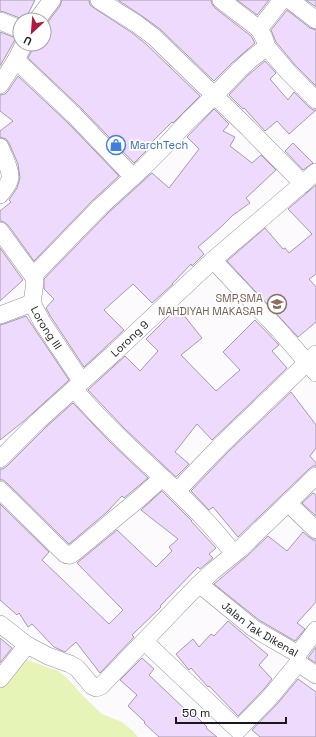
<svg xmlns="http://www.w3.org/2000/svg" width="316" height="737" viewBox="0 0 316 737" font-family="'Space Grotesk',sans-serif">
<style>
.green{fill:#e7f4b8}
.building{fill:#eddafc;stroke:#a39ba9}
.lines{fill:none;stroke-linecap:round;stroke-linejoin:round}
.minor-casing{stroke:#938b99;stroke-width:18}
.minor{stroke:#fff;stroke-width:17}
.labels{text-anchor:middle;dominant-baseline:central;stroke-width:3.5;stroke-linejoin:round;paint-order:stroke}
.shop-label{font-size:11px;fill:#366cbe;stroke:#fff;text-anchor:start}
.education-label{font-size:11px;fill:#785e54;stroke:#fff;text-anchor:end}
.street-label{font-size:11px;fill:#1a171d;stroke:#fff}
</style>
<rect width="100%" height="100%" fill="#fcfafd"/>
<polygon class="green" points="19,657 58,671 67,678 84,697 102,714 122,722 133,731 138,737 0,737 0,681"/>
<g class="building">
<polygon points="0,0 35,0 25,20 4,12 0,11"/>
<polygon points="62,0 89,0 90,5 94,8 131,32 147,45 200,96 173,123 172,122 152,142 153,144 134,163 81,108 28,58 33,48 34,44 44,44 44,27 60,6"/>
<polygon points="118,0 211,0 212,4 215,8 251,36 255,43 233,62 214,81 160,29 142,16"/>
<polygon points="237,0 269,0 257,15"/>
<polygon points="306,0 316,0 316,7"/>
<polygon points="287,10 310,28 316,30 316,86 295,65 276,42 271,30"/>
<polygon points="0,32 16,38 0,66"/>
<polygon points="265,61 276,73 270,79 288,100 294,92 309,107 313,110 316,110 289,134 277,121 265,131 244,108 243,109 229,95 247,76"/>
<polygon points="18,76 67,122 119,176 93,200 34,261 8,225 4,222 0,221 0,211 11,202 9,200 17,188 20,178 18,164 9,143 6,139 0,137 0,131 13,121 0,111 0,95 5,94 8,91"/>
<polygon points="214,109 229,124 223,131 235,137 230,146 252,163 261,155 276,170 246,198 250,203 233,215 220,228 198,247 204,254 192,266 191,264 172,284 173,284 152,303 133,284 104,310 124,330 84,367 51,317 46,308 54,299 44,289 44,279 107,214 152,173 169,188 199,149 187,137"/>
<polygon points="293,143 313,163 303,170 285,151"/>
<polygon points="316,185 316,274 309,279 316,287 316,322 298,337 227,261 265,228 283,249 285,248 289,253 312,234 288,209"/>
<polygon points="0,248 23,280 0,301"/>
<polygon points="175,310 180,314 182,313 202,338 181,355 216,391 240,370 223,352 255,320 279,345 272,351 287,368 212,440 197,424 175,452 189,464 176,477 124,428 88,390 125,356 140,371 158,351 146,339"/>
<polygon points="26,316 69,380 24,421 0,440 0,325 4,324"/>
<polygon points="291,392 316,425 316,448 310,456 316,463 316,466 313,466 309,469 238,537 213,507 209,510 191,491 228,452"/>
<polygon points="73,403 110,442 148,478 124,498 122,496 107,512 69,544 7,483 3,480 0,480 0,469 3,469 7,466 45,428"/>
<polygon points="162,491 192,521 191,521 216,548 209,554 213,558 200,569 198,567 160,606 161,607 132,635 134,637 100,673 76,642 65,652 54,647 32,624 28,627 19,613 17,615 0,600 0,504 49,552 42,560 109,624 123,610 77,563 117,530 156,567 172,551 169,547 178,539 141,510"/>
<polygon points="313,493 316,495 316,516 302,503"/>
<polygon points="303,532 309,537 313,540 316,540 316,602 297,623 305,629 295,641 259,620 214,584 246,557 268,536 287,551"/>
<polygon points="228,621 268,655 259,665 272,679 264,689 238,716 209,686 208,687 191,668 189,670 176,654 193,639 199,647 211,634 214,636"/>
<polygon points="0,638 12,648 0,663"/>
<polygon points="316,647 316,663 308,658"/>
<polygon points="142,658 154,669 149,675 189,713 191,711 207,727 206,728 217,737 159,737 144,723 145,722 128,706 137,695 120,680"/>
<polygon points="298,679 316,692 316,737 260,737 252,730 278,703"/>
</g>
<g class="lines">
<g class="minor-casing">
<g id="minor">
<polyline points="99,0 137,24 154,37 248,128 303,184"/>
<polyline points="221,0 259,29"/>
<polyline points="282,0 259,29 264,38 267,47 288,72 316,100"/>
<polyline points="290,0 316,20"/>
<polyline points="37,20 52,0"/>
<polyline points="0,21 20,29"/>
<polyline points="16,60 74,115 133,177"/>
<polyline points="0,85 16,60 24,44"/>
<path d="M0 147C3 155 11 170 10 178 9 185 3 190 0 195"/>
<path id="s1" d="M0 231 33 276 35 282 32 303 42 322 82 382"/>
<polyline points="213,260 279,330 316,373"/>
<polyline points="33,276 100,207 144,167 164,147 188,121 214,96 240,69 251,59 267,47"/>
<polyline points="0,315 32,303"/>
<path d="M74 389C101 421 132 450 163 478 188 502 213 526 234 554"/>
<path id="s2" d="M0 459 38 421 114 353 213 260 316 172"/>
<path d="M0 490 65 554C70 557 72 554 76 551L141 497 162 478"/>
<polyline points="177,491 198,469 221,445 316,354"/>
<polyline points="288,503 316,530"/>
<path id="s3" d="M199 584 253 628 298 654"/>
<polyline points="0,624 27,645 48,656 70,664 77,668 92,686 96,688 101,686 199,584 213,571 240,549 316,476"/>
<polyline points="144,641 238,730 271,696 298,663"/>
<polyline points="298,654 316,630"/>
<polyline points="298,663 316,675"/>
<polyline points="0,679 27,645"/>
</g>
</g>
<use href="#minor" class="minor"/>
</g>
<defs>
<g id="shop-ring" transform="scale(1)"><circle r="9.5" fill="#fff" stroke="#3f7fe0" stroke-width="1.5"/><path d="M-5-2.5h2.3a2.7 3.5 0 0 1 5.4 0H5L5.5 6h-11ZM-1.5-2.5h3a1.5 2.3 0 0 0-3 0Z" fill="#3f7fe0"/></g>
<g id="school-ring" transform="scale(1)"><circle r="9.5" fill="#fff" stroke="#8d6e63" stroke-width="1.5"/><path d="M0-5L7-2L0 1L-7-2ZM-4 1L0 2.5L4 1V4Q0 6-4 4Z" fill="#8d6e63"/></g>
</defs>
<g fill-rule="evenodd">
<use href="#shop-ring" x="116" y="145"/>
<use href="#school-ring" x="277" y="304"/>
</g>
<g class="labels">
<g class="shop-label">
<text x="130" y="145">MarchTech</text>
</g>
<g class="education-label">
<text x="263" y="298">SMP,SMA<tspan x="263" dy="13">NAHDIYAH MAKASAR</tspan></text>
</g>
<g class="street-label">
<text stroke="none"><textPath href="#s1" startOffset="112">Lorong III</textPath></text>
<text stroke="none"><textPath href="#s2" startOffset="177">Lorong 9</textPath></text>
<text stroke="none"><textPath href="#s3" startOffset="76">Jalan Tak Dikenal</textPath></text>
</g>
</g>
<g transform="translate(32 32) rotate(206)"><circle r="19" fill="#ffffff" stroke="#a3a2a5"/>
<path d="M0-3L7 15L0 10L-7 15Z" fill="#ae1a3e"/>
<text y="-6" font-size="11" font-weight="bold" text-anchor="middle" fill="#1a171d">U</text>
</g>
<path d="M176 717v6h110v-6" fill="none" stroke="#1a171d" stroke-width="2"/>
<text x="182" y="717" font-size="12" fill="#1a171d" stroke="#ffffff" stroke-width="3" paint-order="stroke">50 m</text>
</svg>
